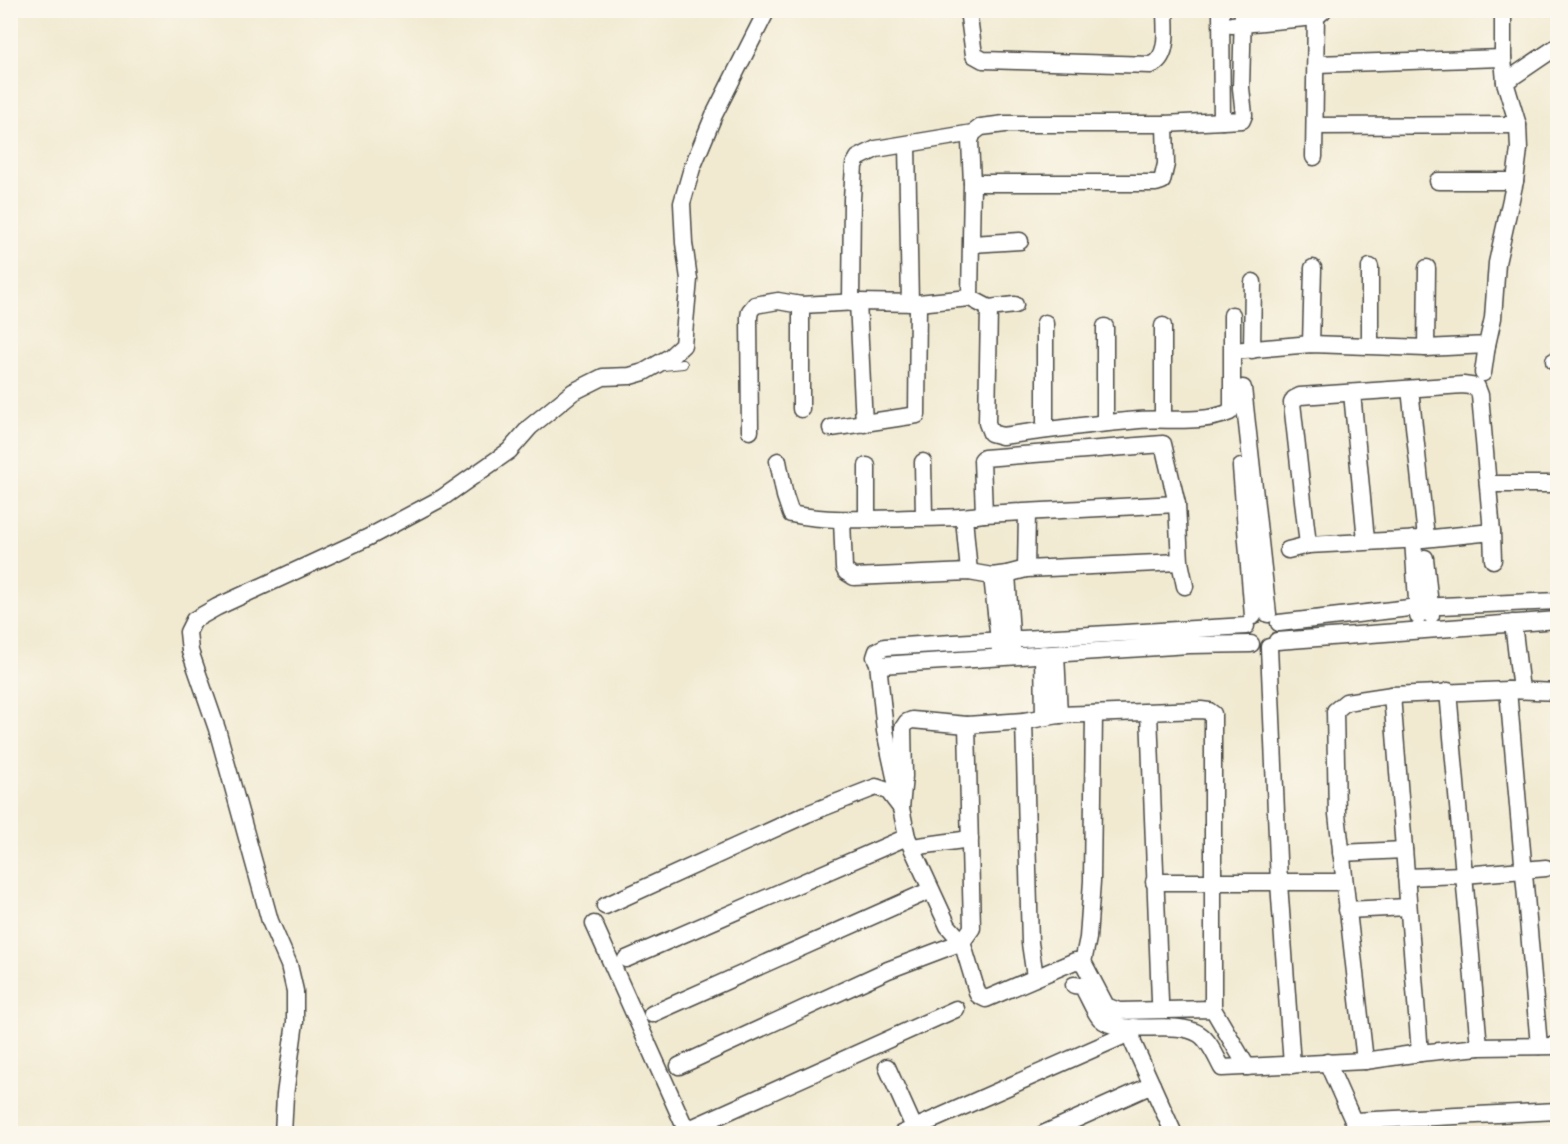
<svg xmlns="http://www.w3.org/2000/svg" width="1568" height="1144" viewBox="0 0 1568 1144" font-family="Caveat,sans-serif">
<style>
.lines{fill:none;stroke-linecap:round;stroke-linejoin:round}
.service-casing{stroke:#494844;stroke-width:10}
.minor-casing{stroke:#494844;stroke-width:19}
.service{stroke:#fff;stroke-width:8}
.minor{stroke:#fff;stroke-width:16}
</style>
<rect width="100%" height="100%" fill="#fbf7ec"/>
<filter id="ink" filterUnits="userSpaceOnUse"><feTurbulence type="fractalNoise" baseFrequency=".0167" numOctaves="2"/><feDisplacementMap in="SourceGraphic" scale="12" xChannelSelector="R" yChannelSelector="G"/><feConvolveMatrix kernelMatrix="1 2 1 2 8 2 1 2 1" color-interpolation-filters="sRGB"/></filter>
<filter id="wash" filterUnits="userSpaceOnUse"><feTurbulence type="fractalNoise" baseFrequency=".008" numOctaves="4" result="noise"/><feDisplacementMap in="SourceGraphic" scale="24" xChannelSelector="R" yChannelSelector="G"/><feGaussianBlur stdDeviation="1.35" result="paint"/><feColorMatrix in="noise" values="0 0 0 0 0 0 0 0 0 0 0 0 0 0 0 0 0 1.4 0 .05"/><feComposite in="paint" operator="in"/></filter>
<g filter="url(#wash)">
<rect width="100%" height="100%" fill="#f1ead1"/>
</g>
<g filter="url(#ink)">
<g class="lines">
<g class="service-casing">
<polyline id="service" points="663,366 683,364"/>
</g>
<g class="minor-casing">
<g id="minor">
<path d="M968 10 974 55 983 60 1151 65C1170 57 1165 28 1165 10"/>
<polyline points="1221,10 1222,121"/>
<polyline points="1232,25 1316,17 1323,11"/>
<polyline points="1316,64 1503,58"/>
<polyline points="1505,82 1558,46"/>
<polyline points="1315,126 1518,125"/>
<polyline points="907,145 910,303"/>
<polyline points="1314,157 1316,10"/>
<polyline points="1438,181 1515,181"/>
<polyline points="972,183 1156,183 1162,181 1166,164 1165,124"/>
<polyline points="972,244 1020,241"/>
<polyline points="970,298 972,183 970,141 973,133 981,127 1005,124 1165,124 1242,120 1244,115 1241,88 1243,10"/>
<polyline points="858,302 864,424"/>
<polyline points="851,303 852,199 854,165 858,158 876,149 973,133"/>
<path d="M989 308 987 423 991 433 1002 436C1047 430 1093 424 1139 420 1169 418 1202 424 1230 412L1232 406V315"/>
<polyline points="1311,344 1313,268"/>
<polyline points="1370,345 1370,267"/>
<polyline points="1426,348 1427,268"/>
<polyline points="1252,350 1253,282"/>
<polyline points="1233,351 1311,344 1426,348 1487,345 1493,318 1497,263 1515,181 1519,149 1518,125 1505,82 1503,58 1503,10"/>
<polyline points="1554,361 1558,361"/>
<polyline points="1483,373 1487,345"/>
<polyline points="1243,388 1268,614"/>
<polyline points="1410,389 1426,537"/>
<polyline points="1352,393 1366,540"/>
<polyline points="801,409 801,305"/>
<polyline points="1163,419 1163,326"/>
<polyline points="1105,423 1105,327"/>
<polyline points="831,428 917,415 918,303"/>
<polyline points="1045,430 1045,323"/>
<polyline points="750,431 749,317 750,311 755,305 778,301 801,305 858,302 918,303 970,298 989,308 1015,305"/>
<path d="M778 461 785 496 791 514C831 522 870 519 911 518 936 517 960 519 984 514L1177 504"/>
<polyline points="923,462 924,517"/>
<polyline points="867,466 867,519"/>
<polyline points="1241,467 1253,616"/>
<polyline points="1488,484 1558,484"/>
<polyline points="984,514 982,460 984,458 1163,444 1177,504 1180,562 1185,586"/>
<polyline points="964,518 969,572"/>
<polyline points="842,520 844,568 846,572 854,577 969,572 992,576 1007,574 1026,569 1180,562"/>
<polyline points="1413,539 1418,616"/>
<polyline points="1308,545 1292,403 1294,399 1300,396 1463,385 1477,387 1480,395 1492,532"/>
<polyline points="1288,550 1308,545 1423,539 1492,532 1493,560"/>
<polyline points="1425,558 1431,615"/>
<polyline points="1026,569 1027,513"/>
<polyline points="1007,574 1012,649"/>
<polyline points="992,576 1000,650"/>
<polyline points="1279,623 1418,607 1558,601"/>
<polyline points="1513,623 1521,690"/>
<polyline points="1246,626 885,647 877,651 875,657 878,663 881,665 1189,645 1251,644"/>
<polyline points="1277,641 1558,620"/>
<polyline points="1269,647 1279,883 1292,1065"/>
<polyline points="1043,654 1044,717"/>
<polyline points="1056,654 1059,715"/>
<polyline points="878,663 885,731 897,786"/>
<polyline points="1508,690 1539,1046"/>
<polyline points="1448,691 1479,1047"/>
<polyline points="1392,695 1420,1053"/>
<polyline points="1149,713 1160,1001"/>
<polyline points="1024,721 1030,943 1035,977"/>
<polyline points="912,847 970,839"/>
<polyline points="1341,853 1404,850"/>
<polyline points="1406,877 1464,875 1546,868"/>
<polyline points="1154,882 1343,882"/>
<polyline points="605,906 807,814 876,787 888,791 901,808"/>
<polyline points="1347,910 1408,907"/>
<polyline points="594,924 688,1134"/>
<polyline points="626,959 907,837"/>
<polyline points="1083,962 1088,938 1092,881 1094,714"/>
<path d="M1074 985 1082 986C1088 995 1093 1010 1100 1018 1120 1038 1174 1018 1199 1034 1210 1041 1216 1057 1222 1068L1365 1061 1420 1053 1479 1047 1558 1046"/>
<polyline points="1213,1009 1213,714 1209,711 1201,710 1059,715 1024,721 967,725 912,720 907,722 903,728 904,776 901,808 907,837 948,926 962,942 978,995 986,999 1075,961 1083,962 1106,1006 1119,1011 1213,1009 1247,1067"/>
<polyline points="652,1014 931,890"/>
<polyline points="1134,1027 1132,1032 1133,1043 1174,1134"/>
<polyline points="1365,1061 1337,814 1335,711 1346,702 1392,695 1508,690 1558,692"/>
<polyline points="1327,1062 1359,1134"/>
<polyline points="679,1066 888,970 962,942 972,928 967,725"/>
<polyline points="887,1067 917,1134"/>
<polyline points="1354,1121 1558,1111"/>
<polyline points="687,1130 956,1009"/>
<polyline points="283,1134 285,1095 295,1022 295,991 289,965 270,921 217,729 190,651 188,632 194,620 217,607 369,537 442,498 509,451 530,427 573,392 603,377 630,376 644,372 670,357 683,345 689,279 684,243 682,203 692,168 714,115 767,10"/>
<polyline points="901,1134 1132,1032"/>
<polyline points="1043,1134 1152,1085"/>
</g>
</g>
<use href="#service" class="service"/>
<use href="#minor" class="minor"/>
</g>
</g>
<rect width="1568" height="1144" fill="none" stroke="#fbf7ec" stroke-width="36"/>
</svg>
